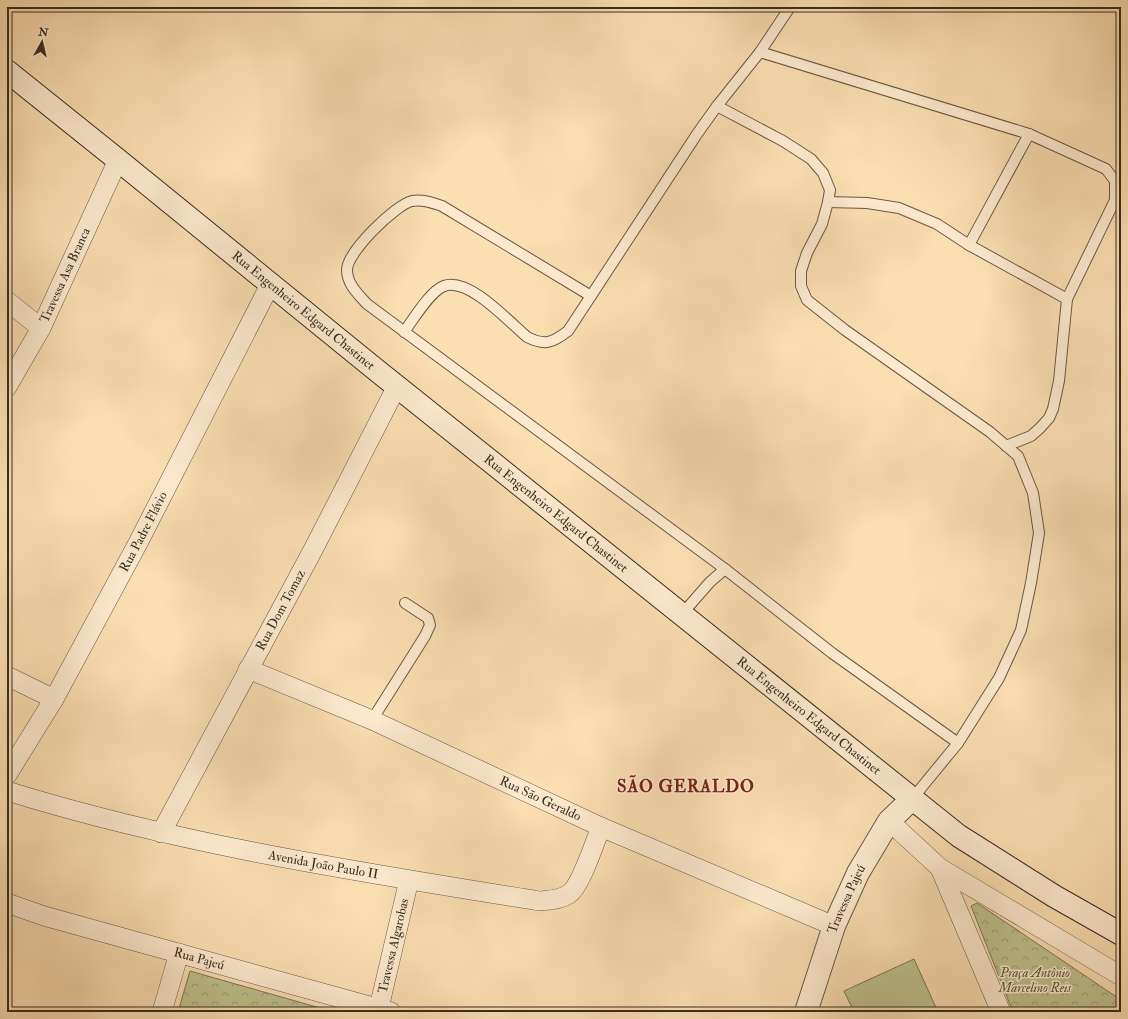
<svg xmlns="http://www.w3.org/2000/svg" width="1128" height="1019" viewBox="0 0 1128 1019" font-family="'IM FELL Double Pica',serif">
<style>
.grass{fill:#bec18e;stroke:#7a7757}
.park{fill:url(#park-crowns);stroke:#7a7757}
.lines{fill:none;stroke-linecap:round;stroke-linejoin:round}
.service-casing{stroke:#685945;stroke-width:12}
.minor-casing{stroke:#685945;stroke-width:20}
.tertiary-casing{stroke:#685945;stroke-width:24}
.secondary-casing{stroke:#372d20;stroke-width:24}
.service{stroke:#fdeace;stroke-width:10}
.minor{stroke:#fdeace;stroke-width:19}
.tertiary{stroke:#fdeace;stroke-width:22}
.secondary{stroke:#fdeace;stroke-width:22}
.labels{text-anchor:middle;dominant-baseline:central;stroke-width:3;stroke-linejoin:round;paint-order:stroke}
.street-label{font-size:13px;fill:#372d20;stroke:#fdeace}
.park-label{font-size:13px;font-style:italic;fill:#59523c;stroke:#fdeace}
.district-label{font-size:17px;font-weight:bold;letter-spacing:1px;fill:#7a1f14;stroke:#fdeace}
</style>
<defs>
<pattern id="park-crowns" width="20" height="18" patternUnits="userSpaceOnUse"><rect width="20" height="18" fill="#bec18e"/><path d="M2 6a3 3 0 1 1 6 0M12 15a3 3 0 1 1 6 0" fill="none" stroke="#9b9d74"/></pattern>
</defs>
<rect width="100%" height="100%" fill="#fcdeb3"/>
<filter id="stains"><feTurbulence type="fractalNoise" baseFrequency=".005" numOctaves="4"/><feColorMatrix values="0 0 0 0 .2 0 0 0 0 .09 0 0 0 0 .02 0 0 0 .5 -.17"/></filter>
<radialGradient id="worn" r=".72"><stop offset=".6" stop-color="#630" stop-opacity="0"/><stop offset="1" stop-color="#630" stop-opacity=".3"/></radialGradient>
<polygon class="grass" points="914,959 938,1012 854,1012 844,991"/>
<g class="park">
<polygon points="977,903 1121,1000 1121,1012 1013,1012 971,906"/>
<polygon points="190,971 334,1012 178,1012"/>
</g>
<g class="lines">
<g class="service-casing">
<g id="service">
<polyline points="760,52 1029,134 1106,169 1115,181 1115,200 1067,299 1059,381 1053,409 1049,418 1040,428 1031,436 1006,446"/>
<polyline points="717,106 783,141 811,159 823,173 830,190 828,202 822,224 807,253 801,271 801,286 807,300 845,330 990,432 1018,456 1033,493 1039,533 1031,583 1021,630 999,678 958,743 912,799"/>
<polyline points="828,202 867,203 899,208 937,224 969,245 1067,299"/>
<polyline points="969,245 1029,134"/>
<path d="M591 296 442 206C433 203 423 199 412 201 395 205 347 252 347 270 347 284 358 294 367 304L725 569 832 653 958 743"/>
<path d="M404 332C413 320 430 291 444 286 469 277 509 322 527 337 545 346 552 343 568 331L697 134 717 106 760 52 790 7"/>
<polyline points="682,614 710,582 725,569"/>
<polyline points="372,720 425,636 430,625 428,618 405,603"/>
</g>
</g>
<g class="minor-casing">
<g id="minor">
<polyline points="7,301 41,328"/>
<path id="s1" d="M7 387 41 328 118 160"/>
<path id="s2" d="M248 669 372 720 601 827 834 926"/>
<polyline points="7,676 54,699"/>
<path id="s3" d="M7 775 54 699 138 543 271 283"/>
<path id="s4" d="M7 791C181 845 360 872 539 901 550 900 560 900 569 894 581 886 595 841 601 827"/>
<polyline points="889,821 940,868 1121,976"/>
<path id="s5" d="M161 833 314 548 397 386"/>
<polyline points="940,868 1001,1012"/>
<path id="s6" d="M7 903 44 916 391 1012"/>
<polyline points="162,1012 179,953"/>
<path id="s7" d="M378 1012 409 880"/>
</g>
</g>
<g class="tertiary-casing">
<g id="tertiary">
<path id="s8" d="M806 1012 834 926 858 873 889 821 912 799"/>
</g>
</g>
<g class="secondary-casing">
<g id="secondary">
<path id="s9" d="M7 71 118 160 375 369 959 836 1054 896 1121 934"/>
</g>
</g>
<use href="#service" class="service"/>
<use href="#minor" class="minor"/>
<use href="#tertiary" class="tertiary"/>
<use href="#secondary" class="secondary"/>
</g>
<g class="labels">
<g class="street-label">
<text stroke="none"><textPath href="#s1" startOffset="126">Travessa Asa Branca</textPath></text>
<text stroke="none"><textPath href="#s9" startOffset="381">Rua Engenheiro Edgard Chastinet</textPath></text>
<text stroke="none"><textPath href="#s9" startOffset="705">Rua Engenheiro Edgard Chastinet</textPath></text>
<text stroke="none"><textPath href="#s3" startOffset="279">Rua Padre Flávio</textPath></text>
<text stroke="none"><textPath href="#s5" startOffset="253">Rua Dom Tomaz</textPath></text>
<text stroke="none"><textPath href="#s9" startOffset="1029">Rua Engenheiro Edgard Chastinet</textPath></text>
<text stroke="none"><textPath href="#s2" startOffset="320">Rua São Geraldo</textPath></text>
<text stroke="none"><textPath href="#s4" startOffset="325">Avenida João Paulo II</textPath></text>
<text stroke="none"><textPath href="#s8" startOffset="120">Travessa Pajeú</textPath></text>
<text stroke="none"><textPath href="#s7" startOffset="68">Travessa Algarobas</textPath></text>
<text stroke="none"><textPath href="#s6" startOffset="200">Rua Pajeú</textPath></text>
</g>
<g class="park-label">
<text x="1035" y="973">Praça Antônio<tspan x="1035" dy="15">Marcelino Reis</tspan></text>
</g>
<g class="district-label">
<text x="686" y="786">SÃO GERALDO</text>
</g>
</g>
<rect width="1128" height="1019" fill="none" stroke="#fcdeb3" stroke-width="24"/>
<rect x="8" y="8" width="1112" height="1003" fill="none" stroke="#372d20" stroke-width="2"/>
<rect x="12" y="12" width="1104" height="995" fill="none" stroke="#372d20"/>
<g transform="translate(42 42) rotate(8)" stroke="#fdeace" stroke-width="3" paint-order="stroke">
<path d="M0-3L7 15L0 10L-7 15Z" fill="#372d20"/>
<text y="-6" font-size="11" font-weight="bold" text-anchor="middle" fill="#372d20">N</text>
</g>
<rect width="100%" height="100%" filter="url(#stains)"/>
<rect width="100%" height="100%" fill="url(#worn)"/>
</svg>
